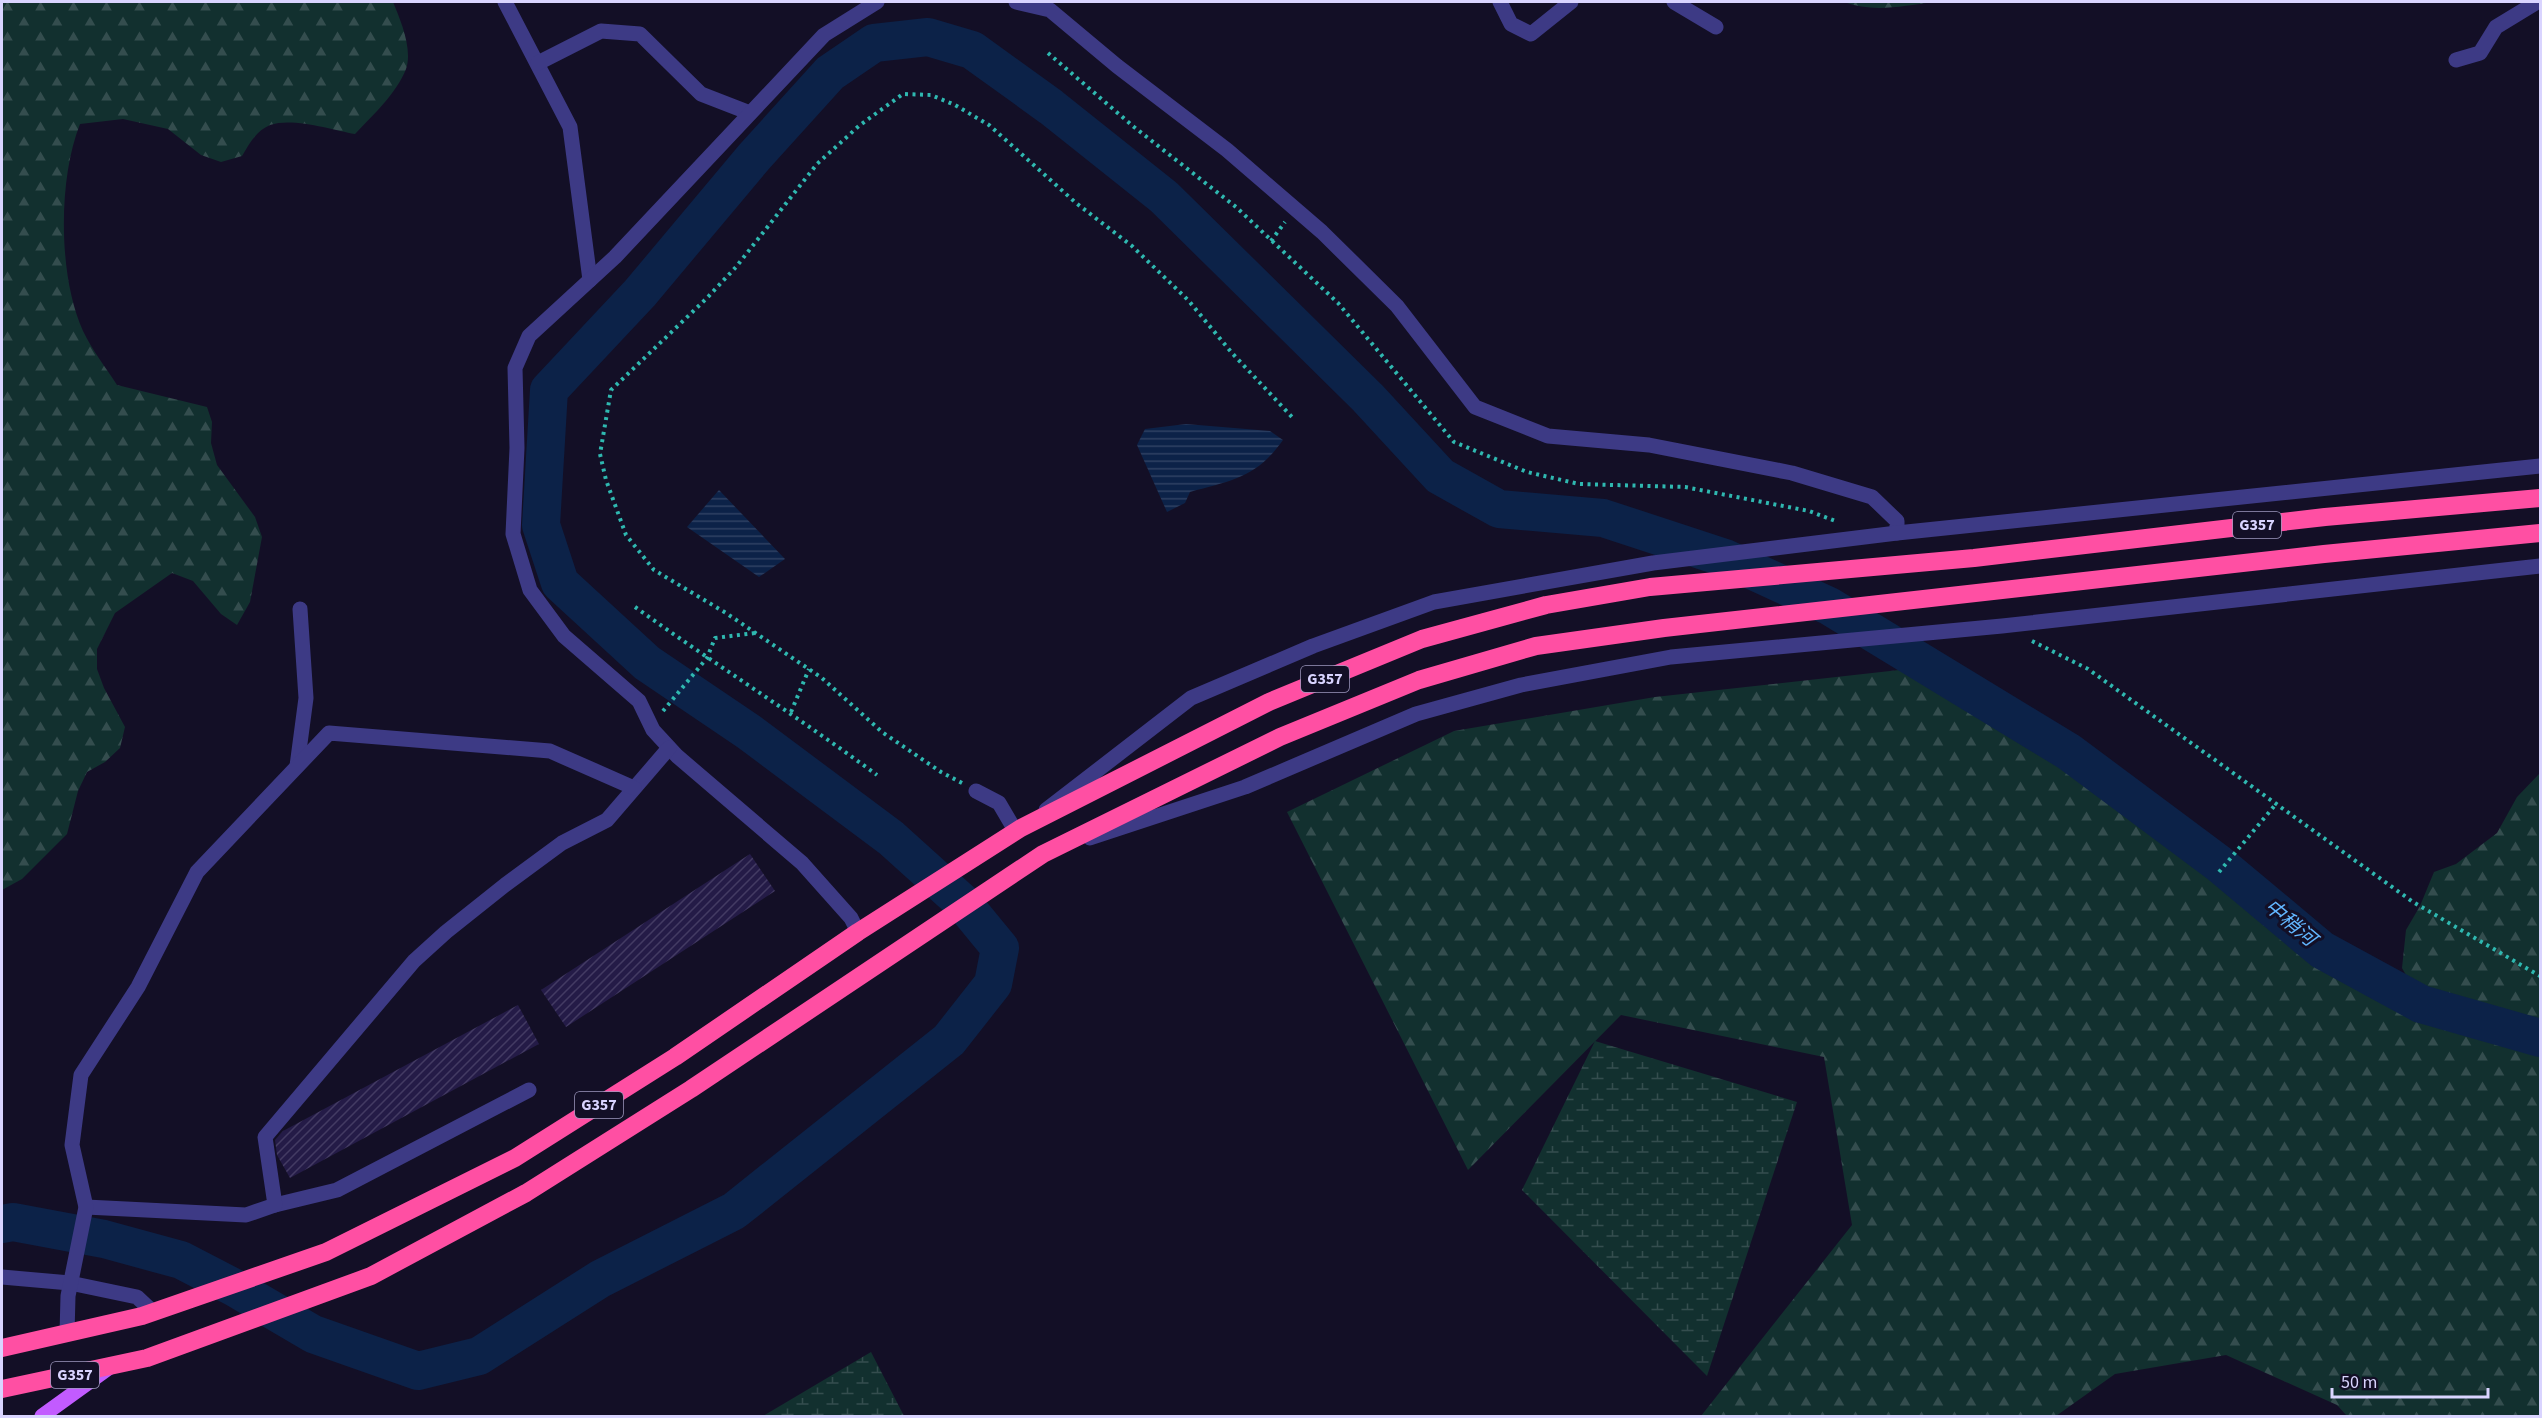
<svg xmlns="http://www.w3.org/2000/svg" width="2542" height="1418" viewBox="0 0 2542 1418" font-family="'Source Sans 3','Noto Sans SC',sans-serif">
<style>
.forest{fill:url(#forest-firs)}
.wetland{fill:url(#wetland-marsh)}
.water{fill:url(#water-rules)}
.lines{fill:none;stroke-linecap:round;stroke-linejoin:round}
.river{stroke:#0c2248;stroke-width:38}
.building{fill:url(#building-hatch)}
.path{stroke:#2fb8b0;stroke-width:4;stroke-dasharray:3 4.5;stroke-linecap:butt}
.minor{stroke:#3d3a85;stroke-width:15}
.major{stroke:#c25bff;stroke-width:15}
.highway{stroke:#ff4fa3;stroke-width:18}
.labels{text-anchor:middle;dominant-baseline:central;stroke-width:6;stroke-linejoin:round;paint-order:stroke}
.shield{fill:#130f26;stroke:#9e99be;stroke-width:1.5}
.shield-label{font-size:16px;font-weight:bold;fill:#d9d4ff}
.water-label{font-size:20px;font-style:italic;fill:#62b6ff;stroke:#130f26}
</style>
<defs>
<pattern id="forest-firs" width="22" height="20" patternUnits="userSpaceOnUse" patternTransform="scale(1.5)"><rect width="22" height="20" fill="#12302f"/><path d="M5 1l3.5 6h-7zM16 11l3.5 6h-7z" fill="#344d4e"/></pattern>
<pattern id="wetland-marsh" width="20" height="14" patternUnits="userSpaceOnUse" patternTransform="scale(1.5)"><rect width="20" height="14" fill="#12302f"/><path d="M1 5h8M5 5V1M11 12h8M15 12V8" fill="none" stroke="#344d4e"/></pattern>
<pattern id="water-rules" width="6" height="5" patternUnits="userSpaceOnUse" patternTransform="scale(1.5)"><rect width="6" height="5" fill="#0c2248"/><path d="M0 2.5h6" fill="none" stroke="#2f4163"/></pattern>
<pattern id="building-hatch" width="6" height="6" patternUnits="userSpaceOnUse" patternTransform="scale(1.5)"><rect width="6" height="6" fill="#241b47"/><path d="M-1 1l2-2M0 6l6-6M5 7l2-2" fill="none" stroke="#433b63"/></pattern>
</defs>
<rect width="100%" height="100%" fill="#130f26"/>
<g class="forest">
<path d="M2 2H393C400 19 413 49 406 69 396 94 373 115 355 134 333 130 292 117 270 125 256 131 249 144 242 156L221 162 201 155 168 129 123 119 80 124C58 179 58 276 83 331 92 350 106 368 117 385L207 407 212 422 211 443 217 465 255 517 262 537 250 602 237 625 221 614 193 581 172 573 115 613 97 649V669L104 688 125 727 120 748 105 762 87 772 78 791 67 834 22 879 2 890Z"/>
<path d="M1844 2H1933C1903 6 1873 13 1844 2Z"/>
<polygon points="1899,670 2069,752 2218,863 2322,950 2421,1004 2540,1038 2540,1416 2347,1416 2337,1405 2226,1355 2115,1374 2056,1416 1701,1416 1852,1225 1824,1057 1621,1015 1468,1170 1287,812 1454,731 1655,697"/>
<polygon points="2540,773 2540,1031 2418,996 2402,968 2406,930 2420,906 2434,872 2456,864 2497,833 2517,797"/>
</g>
<g class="wetland">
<polygon points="1595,1041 1797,1102 1707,1376 1522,1190"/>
<polygon points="871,1352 904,1416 763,1416"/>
</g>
<g class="water">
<path d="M1186 424 1270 431 1283 440C1256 478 1233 480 1190 492L1185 503 1167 512 1137 445 1145 429Z"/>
<polygon points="719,490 785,559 759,577 687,527"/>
</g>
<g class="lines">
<polyline class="river" points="2,1224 13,1222 104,1239 181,1260 235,1288 313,1334 418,1371 479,1356 600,1279 734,1211 949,1040 993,984 1000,948 963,903 891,838 749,732 647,663 560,583 541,525 549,390 640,293 754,157 830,73 874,43 928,37 972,50 1051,107 1164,197 1368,398 1440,476 1499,509 1603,518 1725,558 1829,606 2069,752 2218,863 2322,950 2421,1004 2540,1038"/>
</g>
<g class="building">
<polygon points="750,854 775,891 566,1027 541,990"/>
<polygon points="518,1005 539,1044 290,1178 277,1155 275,1140 283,1131"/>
</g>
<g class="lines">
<g class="path">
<polyline points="1048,53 1134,127 1236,207 1338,303 1454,442 1527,472 1579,484 1685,487 1809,511 1838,522"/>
<polyline points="1271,241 1285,222"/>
<path d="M635 607C715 664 798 717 877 775"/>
<polyline points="2032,641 2088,669 2413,902 2540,976"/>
<polyline points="663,711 707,658 715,638 755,633"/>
<polyline points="791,712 809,669"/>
<polyline points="962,783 941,772 882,732 822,678 726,613 654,570 626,535 606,480 600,454 611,390 707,298 736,267 817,164 860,125 903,94 931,95 955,105 989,125 1076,203 1132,246 1188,300 1232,353 1292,417"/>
<polyline points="2219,872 2276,804"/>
</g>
<g class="minor">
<polyline points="505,2 570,127 590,280"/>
<polyline points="1016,2 1050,10 1117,66 1227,150 1322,232 1397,306 1475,407 1548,436 1649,445 1792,473 1872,497 1897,521 1897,533"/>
<polyline points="1500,2 1511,24 1531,34 1571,2"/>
<polyline points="1674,2 1716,27"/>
<polyline points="2456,60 2480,53 2496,27 2537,2"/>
<polyline points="538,63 601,31 640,34 701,94 750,113"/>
<polyline points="297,766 306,698 300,609"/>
<polyline points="976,791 999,803 1016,832"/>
<polyline points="1046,810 1191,698 1313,646 1434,602 1653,563 1897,533 2540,466"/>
<polyline points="1090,838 1245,787 1416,714 1521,685 1671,657 2002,626 2540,566"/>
<polyline points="858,932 851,918 802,863 677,756 653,730 639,701 564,636 530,590 513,534 517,448 515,368 529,336 615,257 824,35 877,2"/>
<polyline points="275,1205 337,1190 529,1090"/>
<polyline points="86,1207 246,1215 275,1205 265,1137 414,961 446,932 505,885 562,843 607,820 669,748"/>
<polyline points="2,1277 70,1283 137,1297 153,1312"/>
<polyline points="67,1334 68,1296 86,1207 72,1145 81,1075 138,987 197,872 329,733 550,751 634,788"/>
</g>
<polyline class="major" points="42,1416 110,1367"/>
<g class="highway">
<polyline points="2,1348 142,1316 326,1252 515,1158 675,1057 858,932 1021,828 1269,702 1422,639 1546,605 1650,587 1974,558 2325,517 2540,498"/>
<polyline points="2,1389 147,1358 371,1276 526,1193 691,1089 1043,854 1280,737 1419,680 1536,646 1664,628 2324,554 2540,533"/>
</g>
</g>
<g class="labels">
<g class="shield">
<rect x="2233" y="512" width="48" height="26" rx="4.5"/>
<rect x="1301" y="666" width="48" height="26" rx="4.5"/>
<rect x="575" y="1092" width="48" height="26" rx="4.5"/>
<rect x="51" y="1362" width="48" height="26" rx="4.5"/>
</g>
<g class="shield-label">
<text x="2257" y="525">G357</text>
<text x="1325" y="679">G357</text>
<text x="599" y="1105">G357</text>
<text x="75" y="1375">G357</text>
</g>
<g class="water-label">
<text transform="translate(2290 923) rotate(40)">中稍河</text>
</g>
</g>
<rect width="2542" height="1418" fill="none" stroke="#d9d4ff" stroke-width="6"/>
<path d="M2332 1388v9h156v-9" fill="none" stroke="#d9d4ff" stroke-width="3"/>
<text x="2341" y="1388" font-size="18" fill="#d9d4ff" stroke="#130f26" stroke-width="4.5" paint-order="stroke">50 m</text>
</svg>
